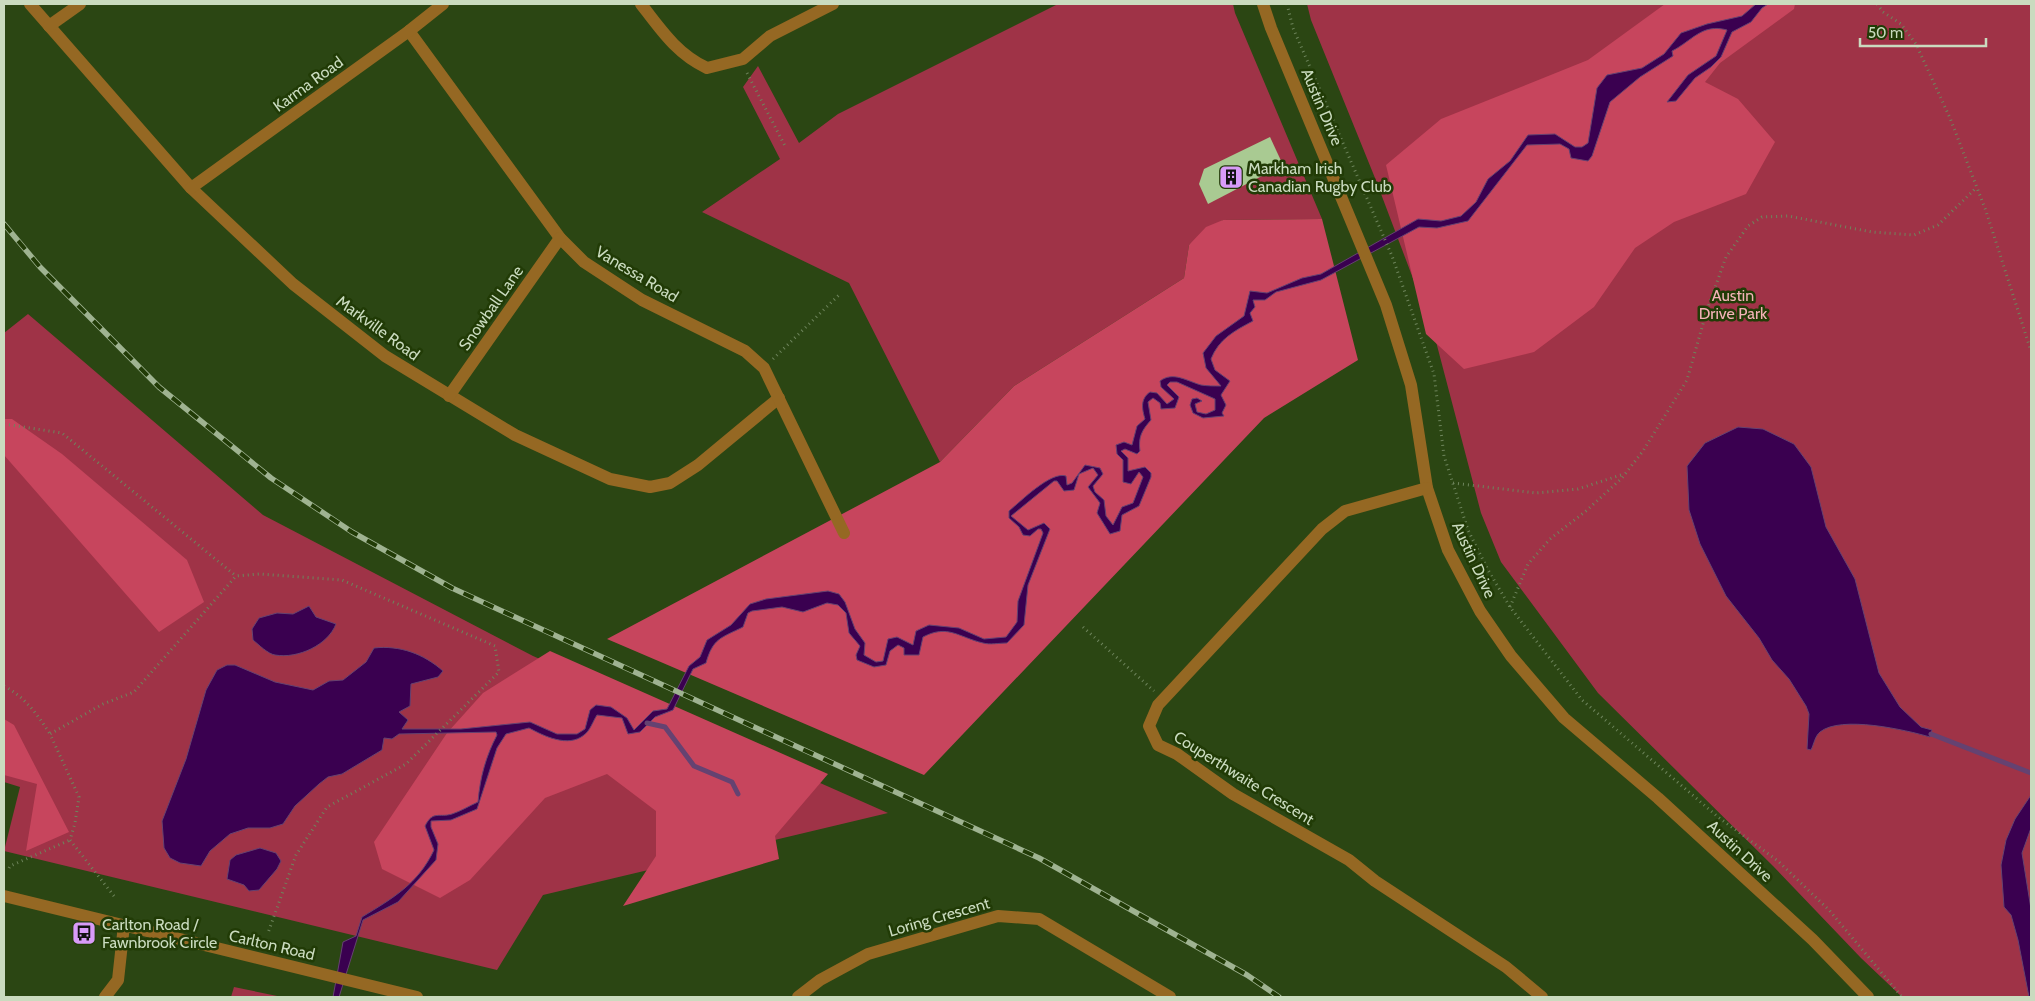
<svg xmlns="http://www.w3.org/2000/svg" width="2035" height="1001" viewBox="0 0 2035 1001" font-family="Cabin,sans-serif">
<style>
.green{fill:#9f3347}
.forest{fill:#c7455d}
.water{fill:#3a0050;stroke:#654271}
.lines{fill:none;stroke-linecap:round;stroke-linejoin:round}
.stream{stroke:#654271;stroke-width:5}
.building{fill:#a9ca92}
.path{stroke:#6e855c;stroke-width:3;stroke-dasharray:1 4;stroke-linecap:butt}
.minor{stroke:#956823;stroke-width:12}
.rail-casing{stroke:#9fb391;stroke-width:5.5}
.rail{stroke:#213b06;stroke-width:4;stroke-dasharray:11;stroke-linecap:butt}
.labels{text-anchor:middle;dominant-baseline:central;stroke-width:5;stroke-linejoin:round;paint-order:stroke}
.street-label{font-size:16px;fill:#cadbbf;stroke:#213b06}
.poi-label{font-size:16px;fill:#cadbbf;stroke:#213b06;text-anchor:start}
.park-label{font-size:16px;fill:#f4b2b7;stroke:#213b06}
</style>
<rect width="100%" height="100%" fill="#2b4613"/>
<g class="green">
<polygon points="1058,4 1233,4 1235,13 1322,219 1223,220 1189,245 1184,278 1014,386 940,462 849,283 702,212 780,159 743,87 758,66 799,143 838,114"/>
<polygon points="1307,4 2031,4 2031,997 1902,997 1861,958 1773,866 1598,693 1501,562 1481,513 1434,334 1375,178 1311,20"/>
<polygon points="28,314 263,515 533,656 888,813 543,895 497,970 4,851 20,787 4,782 4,333"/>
<polygon points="234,987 282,997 231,997"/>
</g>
<g class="forest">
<polygon points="1665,4 1795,4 1794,9 1720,63 1705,82 1738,99 1775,142 1746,194 1674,222 1635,248 1594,307 1534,352 1464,369 1426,334 1386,165 1441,119 1588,60"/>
<polygon points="1322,219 1358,360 1264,418 924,775 607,639 940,462 1014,386 1184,278 1189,245 1206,227 1223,220"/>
<polygon points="4,419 12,419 62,454 187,560 204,602 159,632 4,455"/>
<polygon points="550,651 828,774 775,836 779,859 623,906 656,856 656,811 607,774 545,798 470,880 440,898 382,869 374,842 447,733 483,693"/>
<polygon points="4,719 14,725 69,832 26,851 37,784 4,775"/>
</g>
<g class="water">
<path d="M1756 4H1768L1762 8 1751 22 1732 32 1721 57 1711 67 1695 78 1676 101 1667 102 1688 75 1716 56 1727 30C1702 23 1692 41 1672 51L1673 56 1640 77 1610 102 1592 156 1588 161 1571 158 1569 149 1560 144 1527 145 1468 221 1437 228 1419 227 1321 280 1276 292 1265 300H1253L1255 307 1250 313 1253 321C1234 331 1219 339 1211 359L1215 370 1230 381 1221 395 1226 405 1222 413 1224 416 1203 418 1193 413 1190 405 1192 399 1197 398 1202 401 1195 404 1197 412 1206 414 1215 410V399L1177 382H1170L1167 385 1179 397 1175 408 1161 409 1160 403 1153 398 1148 402 1151 420C1142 430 1138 437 1140 451L1137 454 1125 449 1121 451 1128 458V471L1145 467 1151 473V477L1139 506 1122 515 1120 531 1110 534 1097 513 1100 503 1088 487 1098 475 1093 468 1079 474 1074 490 1064 491 1057 481H1054L1011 516 1028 530 1044 523 1050 529 1028 585 1024 625 1007 643C999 643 990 645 983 643 958 637 948 624 923 637L919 655H904V648L898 645 890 651 886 665 874 667 857 660 856 655 860 646 849 633 846 613 838 605 827 603 803 612 782 607 752 611 748 613 743 627C721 638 713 638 706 663L693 669 673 710 655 717 640 732 628 734 622 718 597 715C593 721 590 731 584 735 568 748 544 736 529 728L506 734 497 748 477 809 451 820 431 821V827L438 844 436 860 398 902 363 920 339 997H333L343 942 356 936 362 917C393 898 418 884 434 850L425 826C433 810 439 818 452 814 461 811 469 806 478 802 480 777 486 756 497 735L496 732 399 734 392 739 384 738 382 750 342 774 328 777 319 784 295 806 283 824 270 828H248L230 834 210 851 201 866 180 863 170 858 164 848 162 821 186 759 206 690 217 670 227 665H235L275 682 313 690 329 681 343 680 366 662 374 648C400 645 424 654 443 671L438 677 411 684 410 706 399 712 408 720 402 729H461L530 722 557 734H577L585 729 590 710 596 705 611 707 627 718 634 730 653 711 667 709 689 666 700 657 707 640 731 625 750 604 766 599 828 591 839 594 845 602 855 629 865 643 864 655 876 662 883 661 888 639 897 637 913 645 916 631 929 625 959 628 984 639 1006 637 1017 622 1018 601 1043 533 1041 529H1038L1030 536 1023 535 1019 527 1009 518V511C1021 501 1051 471 1066 476L1067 485 1072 483 1085 465 1100 468 1103 474 1093 486 1095 492 1104 500 1106 516 1113 525 1122 507 1133 503 1143 477 1139 472 1131 484 1123 482V460L1117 454 1116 445 1124 442 1132 445 1137 426 1145 419C1142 409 1140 399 1150 392L1157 393 1167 404 1174 399 1161 387 1160 381C1173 371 1187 381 1201 385 1207 386 1214 386 1221 386L1206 368 1203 353 1216 336 1244 316 1250 291 1267 293 1302 278 1321 274 1418 219 1441 221 1461 216 1476 202 1488 179 1510 161 1528 135 1555 134 1575 147H1582L1588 143 1597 88 1607 75 1642 68 1664 54 1681 33 1707 24 1742 16Z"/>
<path d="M1738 427 1763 429 1794 444 1811 467 1826 527 1855 579 1879 673 1900 707 1921 727 1932 730 1930 737C1906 730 1841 715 1820 732 1815 736 1814 744 1811 750L1807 749 1809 714 1806 706 1789 679 1772 660 1759 638 1726 596 1700 544 1689 510 1687 466 1705 443Z"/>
<path d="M309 606 316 617 336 624C328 645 298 659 275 655 268 654 259 645 253 640L252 629 259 618 277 613 293 614Z"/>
<polygon points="2031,795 2031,828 2022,853 2031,909 2031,997 2029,997 2018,940 2011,915 2004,907 2001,865 2006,840 2015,819"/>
<polygon points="260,848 276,853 281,861 277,869 259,890 249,891 244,885 227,879 230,860 236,855"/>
</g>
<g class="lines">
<g class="stream">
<polyline points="647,723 665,727 694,766 732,782 738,794"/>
<polyline points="1931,734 2031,773"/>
</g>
</g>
<polygon class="building" points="1270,137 1283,165 1208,204 1199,184 1204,169"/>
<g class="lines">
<g class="path">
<polyline points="1287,4 1293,28 1392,256 1434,374 1444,456 1468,530 1488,570 1510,607 1582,700 1718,817 1778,861 1829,910 1902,997"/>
<polyline points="1877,4 1883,12 1901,24 1916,44 1950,118 1986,211 2031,351"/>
<polyline points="747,73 785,146"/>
<polyline points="773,359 841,293"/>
<polyline points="4,424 62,433 236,576"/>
<polyline points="1453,483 1536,493 1578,489 1624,474"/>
<polyline points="1510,607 1528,564 1550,539 1586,511 1622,478 1643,451 1687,380 1707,310 1726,257 1748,226 1762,217 1788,216 1872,232 1914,235 1938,225 1977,187"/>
<polyline points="1083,627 1154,691"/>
<path d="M4 686C25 697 37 714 50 734"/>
<polyline points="9,868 10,866 70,840"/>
<polyline points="114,896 70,840 75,823 79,797 50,734 103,704 134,692 236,576 260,574 342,580 495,646 499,672 406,764 327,807 296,855 268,933"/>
</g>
<g class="minor">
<polyline points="30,4 191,188 293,284 385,356 515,435 610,479 650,487 670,483 698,465 779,398"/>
<path d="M641 4C661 30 677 54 707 68L743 59 770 36 833 4"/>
<polyline points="1263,4 1271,28 1386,305 1411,385 1427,488 1448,550 1480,611 1511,656 1564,718 1658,798 1813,940 1868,997"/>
<polyline points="49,26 80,4"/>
<polyline points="409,31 560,238 584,262 642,300 745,351 764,368 844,533"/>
<polyline points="191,188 409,31 443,4"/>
<polyline points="449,396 560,238"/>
<polyline points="1427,488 1345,511 1322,529 1158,705 1149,726 1158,745 1177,754 1233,794 1349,860 1375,881 1506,967 1542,997"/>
<polyline points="4,896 417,997"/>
<polyline points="105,997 118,980 124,925"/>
<polyline points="798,997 820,980 868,954 998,916 1039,919 1170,997"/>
</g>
<g class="rail-casing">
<polyline id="rail" points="4,224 40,267 159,387 271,478 352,532 452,588 1039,858 1247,975 1279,997"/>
</g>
<use href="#rail" class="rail"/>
</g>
<defs>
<g id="building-square" transform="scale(1.25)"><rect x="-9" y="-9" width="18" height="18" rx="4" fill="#d89bf8" stroke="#213b06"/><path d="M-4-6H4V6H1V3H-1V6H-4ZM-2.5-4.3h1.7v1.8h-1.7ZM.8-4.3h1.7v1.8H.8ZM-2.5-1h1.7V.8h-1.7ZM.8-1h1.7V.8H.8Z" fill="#111"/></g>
<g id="bus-square" transform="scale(1.25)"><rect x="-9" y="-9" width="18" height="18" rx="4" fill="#d89bf8" stroke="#213b06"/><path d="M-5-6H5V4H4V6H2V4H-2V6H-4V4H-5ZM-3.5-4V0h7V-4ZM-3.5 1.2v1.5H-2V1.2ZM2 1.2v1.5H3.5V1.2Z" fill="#111"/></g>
</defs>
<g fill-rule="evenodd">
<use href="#building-square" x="1231" y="177"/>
<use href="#bus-square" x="84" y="933"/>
</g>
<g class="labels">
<g class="street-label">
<text transform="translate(308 84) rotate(-36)">Karma Road</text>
<text transform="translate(1322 107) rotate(67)">Austin Drive</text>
<text transform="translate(637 274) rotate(31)">Vanessa Road</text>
<text transform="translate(491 308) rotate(-55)">Snowball Lane</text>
<text transform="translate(378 328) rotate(36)">Markville Road</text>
<text transform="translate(1474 560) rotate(65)">Austin Drive</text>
<text transform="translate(1244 778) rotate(32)">Couperthwaite Crescent</text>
<text transform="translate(1740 851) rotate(43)">Austin Drive</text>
<text transform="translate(939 917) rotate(-16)">Loring Crescent</text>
<text transform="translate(272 945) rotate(13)">Carlton Road</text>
</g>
<g class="poi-label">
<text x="1248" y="168">Markham Irish<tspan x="1248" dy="18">Canadian Rugby Club</tspan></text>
<text x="102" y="924">Carlton Road /<tspan x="102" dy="18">Fawnbrook Circle</tspan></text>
</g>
<g class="park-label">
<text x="1733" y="295">Austin<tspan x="1733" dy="18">Drive Park</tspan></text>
</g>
</g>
<rect width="2035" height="1001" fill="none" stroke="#cadbbf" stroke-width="10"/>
<path d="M1860 38v8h126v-8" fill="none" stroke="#cadbbf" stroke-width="2.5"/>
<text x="1868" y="38" font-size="15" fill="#cadbbf" stroke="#213b06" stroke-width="4" paint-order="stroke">50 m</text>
</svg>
